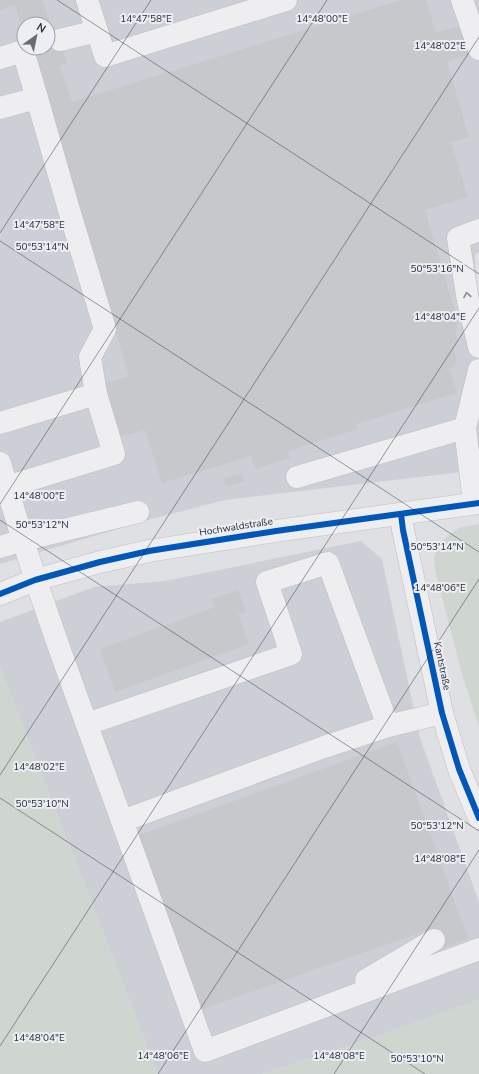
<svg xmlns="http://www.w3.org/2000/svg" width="479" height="1074" viewBox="0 0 479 1074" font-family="'Nunito Sans',sans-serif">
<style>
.built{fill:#cdcfd6;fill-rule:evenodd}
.green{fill:#ced6cf}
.building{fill:#c7c8cb}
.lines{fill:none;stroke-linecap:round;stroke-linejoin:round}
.minor-casing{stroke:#bdbec1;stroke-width:23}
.minor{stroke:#eeeef0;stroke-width:22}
.cycleway-casing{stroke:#eceef3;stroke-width:8}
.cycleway{stroke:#0057b8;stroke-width:6}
.oneway{stroke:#8b8e95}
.ticks{fill:none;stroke:#282d3a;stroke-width:1;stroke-opacity:0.45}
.labels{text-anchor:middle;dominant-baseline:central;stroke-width:4;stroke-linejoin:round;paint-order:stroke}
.street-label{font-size:10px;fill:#282d3a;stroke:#eceef3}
.ticks-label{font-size:10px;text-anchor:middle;fill:#282d3a;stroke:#eceef3;stroke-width:4;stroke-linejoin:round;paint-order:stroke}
</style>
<rect width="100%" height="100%" fill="#dfe0e3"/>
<g class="built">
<path d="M0 0H479V252L475 254 476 282 479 294V470L225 500 148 520 0 564ZM24 24H48V48H24Z"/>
<polygon points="361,541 382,559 420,738 479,902 479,1000 464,1005 373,1038 262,1074 158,1074 0,667 0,622 94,587 165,581"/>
</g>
<g class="green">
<polygon points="479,524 479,727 462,674 435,571 434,557 439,543 450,534 461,527"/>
<polygon points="0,667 158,1074 0,1074"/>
<polygon points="479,1000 479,1074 262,1074 373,1038 464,1005"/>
</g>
<g class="building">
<polygon points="0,0 43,0 52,31 56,30 67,63 60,66 72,102 401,0 426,0 436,33 465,24 474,53 447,61 469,137 451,142 468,197 425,210 458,322 456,330 457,341 454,349 456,356 456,362 453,367 449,368 457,393 356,424 358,429 288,451 290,458 255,469 251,456 162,483 145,430 120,437 105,383 129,376 37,74 24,48 48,48 48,24 24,24 24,34 15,5 0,10"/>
<polygon points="242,474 244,482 226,486 224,478"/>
<polygon points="238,590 246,612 238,614 249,644 115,692 100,649 215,607 212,599"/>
<polygon points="397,742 468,938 440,950 428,930 197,1011 134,837"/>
</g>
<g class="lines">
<g class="minor-casing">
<g id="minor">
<polyline points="87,0 105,56 286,0"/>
<polyline points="462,0 479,49"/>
<polyline points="60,40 97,31"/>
<polyline points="0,58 23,51 37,98"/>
<polyline points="0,108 37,98 69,210 105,329 90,357 96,394 0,423"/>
<polyline points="479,230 458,238 468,301 479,347"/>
<path d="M0 463C34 585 79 703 122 821L324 747 388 726 442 713"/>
<polyline points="297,477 465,428"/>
<polyline points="0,489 114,454 96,394"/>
<polyline points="474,503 465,428 479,370"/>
<polyline points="401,514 403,530 442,713 459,769 479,818"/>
<polyline points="0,547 23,540 138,512"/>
<polyline points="0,594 35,580 100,562 149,551 276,531 479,503"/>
<polyline points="87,724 291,654 267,582 328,563 388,726"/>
<polyline points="122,821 205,1051 479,949"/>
<polyline points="366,980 434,940"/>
</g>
</g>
<use href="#minor" class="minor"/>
<g class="cycleway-casing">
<g id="cycleway">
<polyline points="401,514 403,530 442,713 459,769 479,818"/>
<polyline points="0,594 35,580 100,562 149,551 276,531 479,503"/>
</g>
</g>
<use href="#cycleway" class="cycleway"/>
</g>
<defs><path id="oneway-chevron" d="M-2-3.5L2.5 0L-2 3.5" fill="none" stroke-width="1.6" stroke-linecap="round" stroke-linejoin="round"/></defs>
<use class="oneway" href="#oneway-chevron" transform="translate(467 295) rotate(-100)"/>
<path class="ticks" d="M57 0 479 274M0 233 151 0M0 241 479 552M0 504 327 0M0 520 479 831M0 775 479 37M0 798 425 1074M0 1046 479 308M158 1074 479 579M334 1074 479 850"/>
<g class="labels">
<g class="street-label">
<text transform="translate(236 527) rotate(-9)">Hochwaldstraße</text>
<text transform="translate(442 666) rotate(78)">Kantstraße</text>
</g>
</g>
<g class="ticks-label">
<text x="146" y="22">14°47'58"E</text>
<text x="322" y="22">14°48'00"E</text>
<text x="440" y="49">14°48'02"E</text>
<text x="39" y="228">14°47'58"E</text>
<text x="42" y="250">50°53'14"N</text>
<text x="437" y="272">50°53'16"N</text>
<text x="440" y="320">14°48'04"E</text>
<text x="39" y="499">14°48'00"E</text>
<text x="42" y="528">50°53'12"N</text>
<text x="437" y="550">50°53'14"N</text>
<text x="440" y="591">14°48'06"E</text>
<text x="39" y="770">14°48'02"E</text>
<text x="42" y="807">50°53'10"N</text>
<text x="437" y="829">50°53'12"N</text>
<text x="440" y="862">14°48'08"E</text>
<text x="39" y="1041">14°48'04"E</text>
<text x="163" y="1059">14°48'06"E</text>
<text x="339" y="1059">14°48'08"E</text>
<text x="417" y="1062">50°53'10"N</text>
</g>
<g transform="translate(36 36) rotate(33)"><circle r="19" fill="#eceef3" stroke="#9ea1a9"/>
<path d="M0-3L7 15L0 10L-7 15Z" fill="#686c75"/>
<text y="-6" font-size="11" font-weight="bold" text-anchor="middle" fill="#282d3a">N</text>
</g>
</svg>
